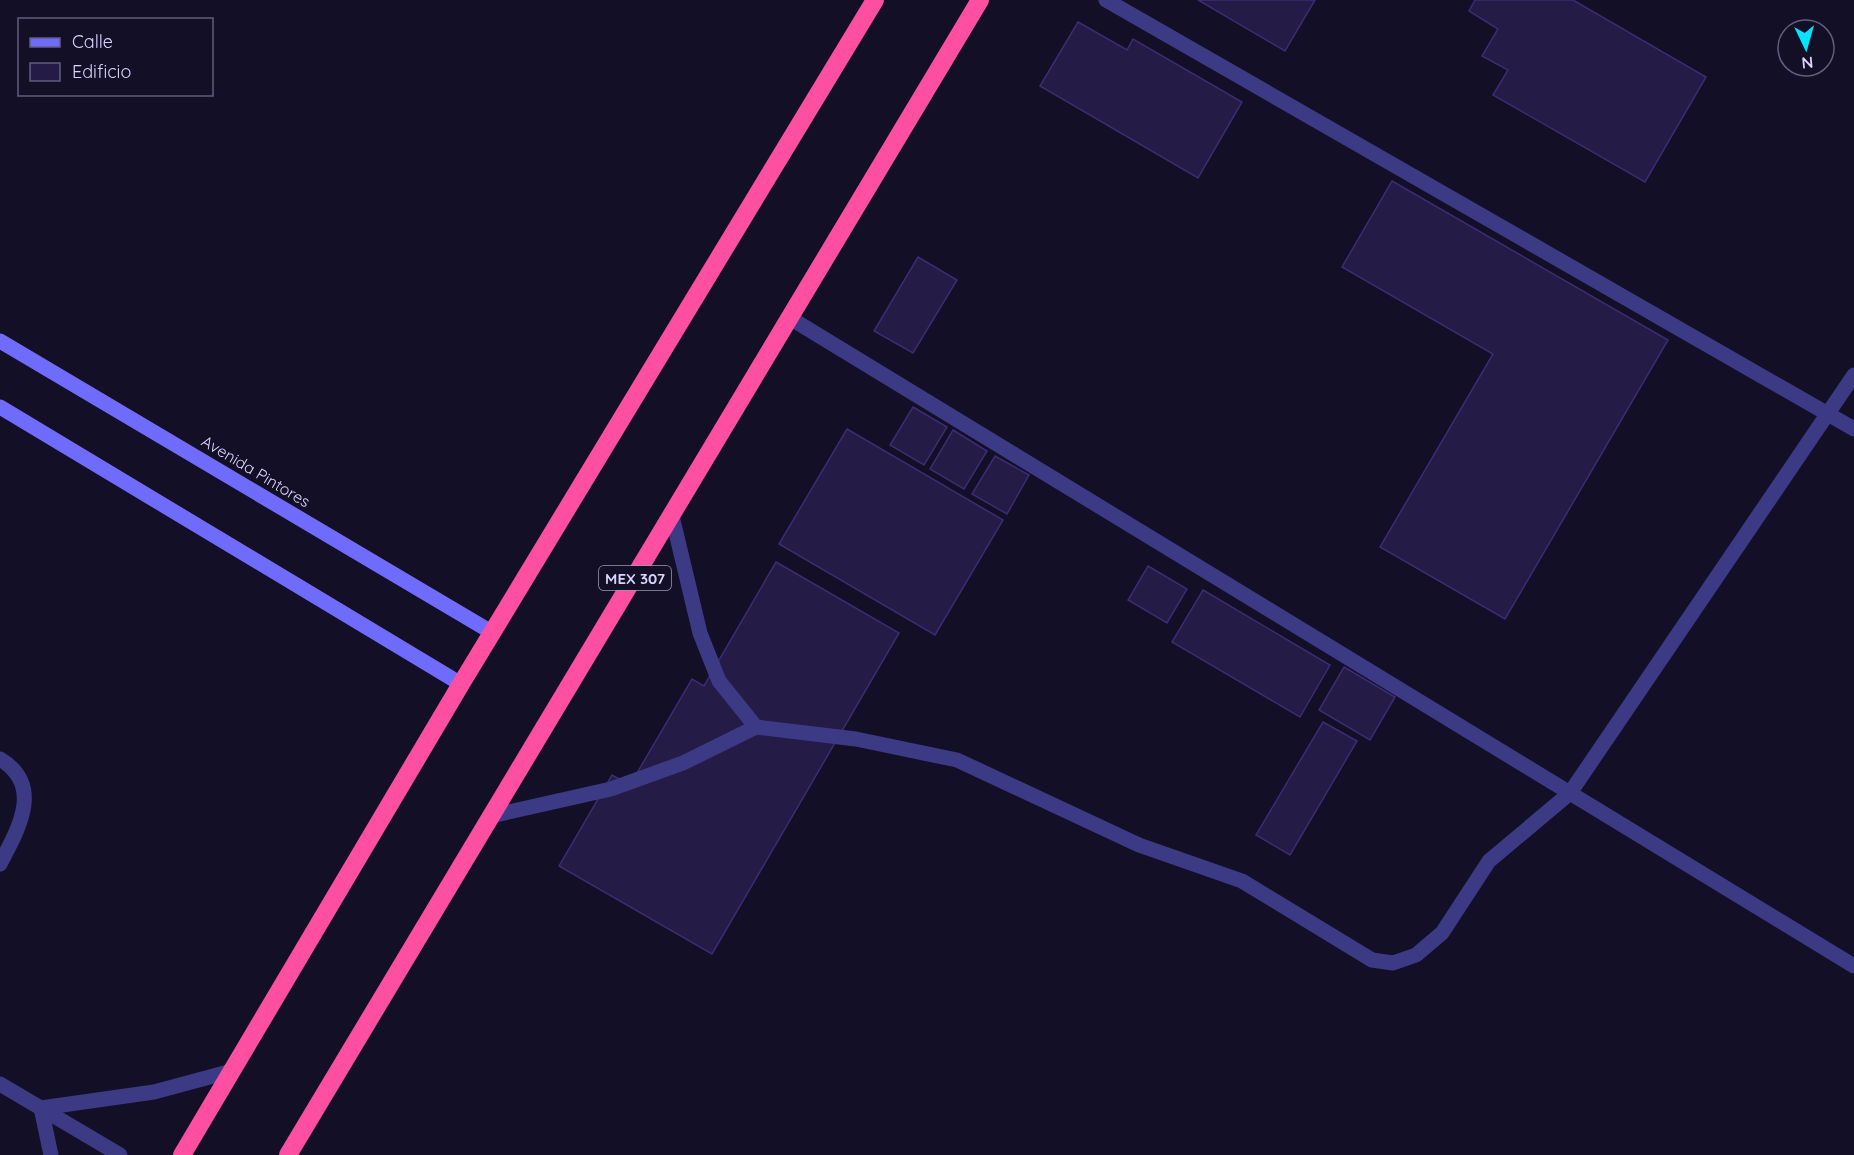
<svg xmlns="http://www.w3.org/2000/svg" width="1854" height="1155" viewBox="0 0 1854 1155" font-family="Quicksand,sans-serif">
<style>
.building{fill:#241b47;stroke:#3b2d73;stroke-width:1.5}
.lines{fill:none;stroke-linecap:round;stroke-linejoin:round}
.lane{stroke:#3d3a85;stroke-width:15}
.street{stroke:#3d3a85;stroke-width:15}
.secondary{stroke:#6f6bff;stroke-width:15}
.highway{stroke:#ff4fa3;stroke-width:18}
.labels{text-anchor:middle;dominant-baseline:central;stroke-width:5;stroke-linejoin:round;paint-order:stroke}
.shield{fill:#130f26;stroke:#9e99be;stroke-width:1.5}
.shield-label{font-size:15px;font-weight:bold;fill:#d9d4ff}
.street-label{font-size:16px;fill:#d9d4ff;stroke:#130f26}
</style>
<rect width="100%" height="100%" fill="#130f26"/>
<g class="building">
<polygon points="1198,0 1315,0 1285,51"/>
<polygon points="1475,0 1573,0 1706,77 1645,182 1493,95 1508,70 1482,56 1498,29 1469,11"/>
<polygon points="1078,22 1127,50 1133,39 1242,102 1198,178 1040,86"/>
<polygon points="1392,181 1668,340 1505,619 1380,547 1493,354 1342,267"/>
<polygon points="918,257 957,280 913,353 874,331"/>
<polygon points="913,407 947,427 924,465 890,445"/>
<polygon points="847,429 1003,520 935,635 779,544"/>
<polygon points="953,430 987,451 964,489 930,469"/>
<polygon points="995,456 1029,475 1007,514 972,494"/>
<polygon points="776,562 899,633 712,954 559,866 612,775 630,785 692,679 704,686"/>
<polygon points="1148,566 1187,589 1167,623 1128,600"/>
<polygon points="1203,590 1330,665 1300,717 1172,642"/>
<polygon points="1344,667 1395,697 1370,740 1319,710"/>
<polygon points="1323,722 1357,741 1290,855 1256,835"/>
</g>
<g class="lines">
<g class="lane">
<polyline points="1106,0 1854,429"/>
<polyline points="672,516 700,633 719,681 756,727 856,739 957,760 1139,845 1242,881 1372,960 1393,963 1416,955 1442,933 1489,861 1570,793 1854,375"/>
<path d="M0 759C45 786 17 831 0 864"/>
<polyline points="491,816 611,789 683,763 756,727"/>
<polyline points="0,1084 120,1155"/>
<polyline points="51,1155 41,1108 154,1092 232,1071"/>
</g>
<polyline class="street" points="790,318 1854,966"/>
<g class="secondary">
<polyline points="0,341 493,633"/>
<polyline points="0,407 461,684"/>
</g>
<g class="highway">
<polyline points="182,1155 461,684 875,0"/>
<polyline points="288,1155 980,0"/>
</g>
</g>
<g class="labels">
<rect class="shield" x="599" y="566" width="72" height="24" rx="4.5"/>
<g class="shield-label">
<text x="635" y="578">MEX 307</text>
</g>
<g class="street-label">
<text transform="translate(256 471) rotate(31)">Avenida Pintores</text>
</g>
</g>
<rect x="18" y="18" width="195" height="78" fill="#130f26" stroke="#625e7d" stroke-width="1.5"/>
<rect x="30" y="38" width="30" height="9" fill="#6f6bff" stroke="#625e7d" stroke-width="1.5"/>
<text x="72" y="48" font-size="18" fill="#d9d4ff">Calle</text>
<rect x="30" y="63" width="30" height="18" fill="#241b47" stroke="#625e7d" stroke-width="1.5"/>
<text x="72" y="78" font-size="18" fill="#d9d4ff">Edificio</text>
<g transform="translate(1806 48) rotate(175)"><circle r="28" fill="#130f26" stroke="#625e7d" stroke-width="1.5"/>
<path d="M0-4.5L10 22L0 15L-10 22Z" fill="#00e5ff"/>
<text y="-9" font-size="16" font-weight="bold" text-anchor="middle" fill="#d9d4ff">N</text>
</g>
</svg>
